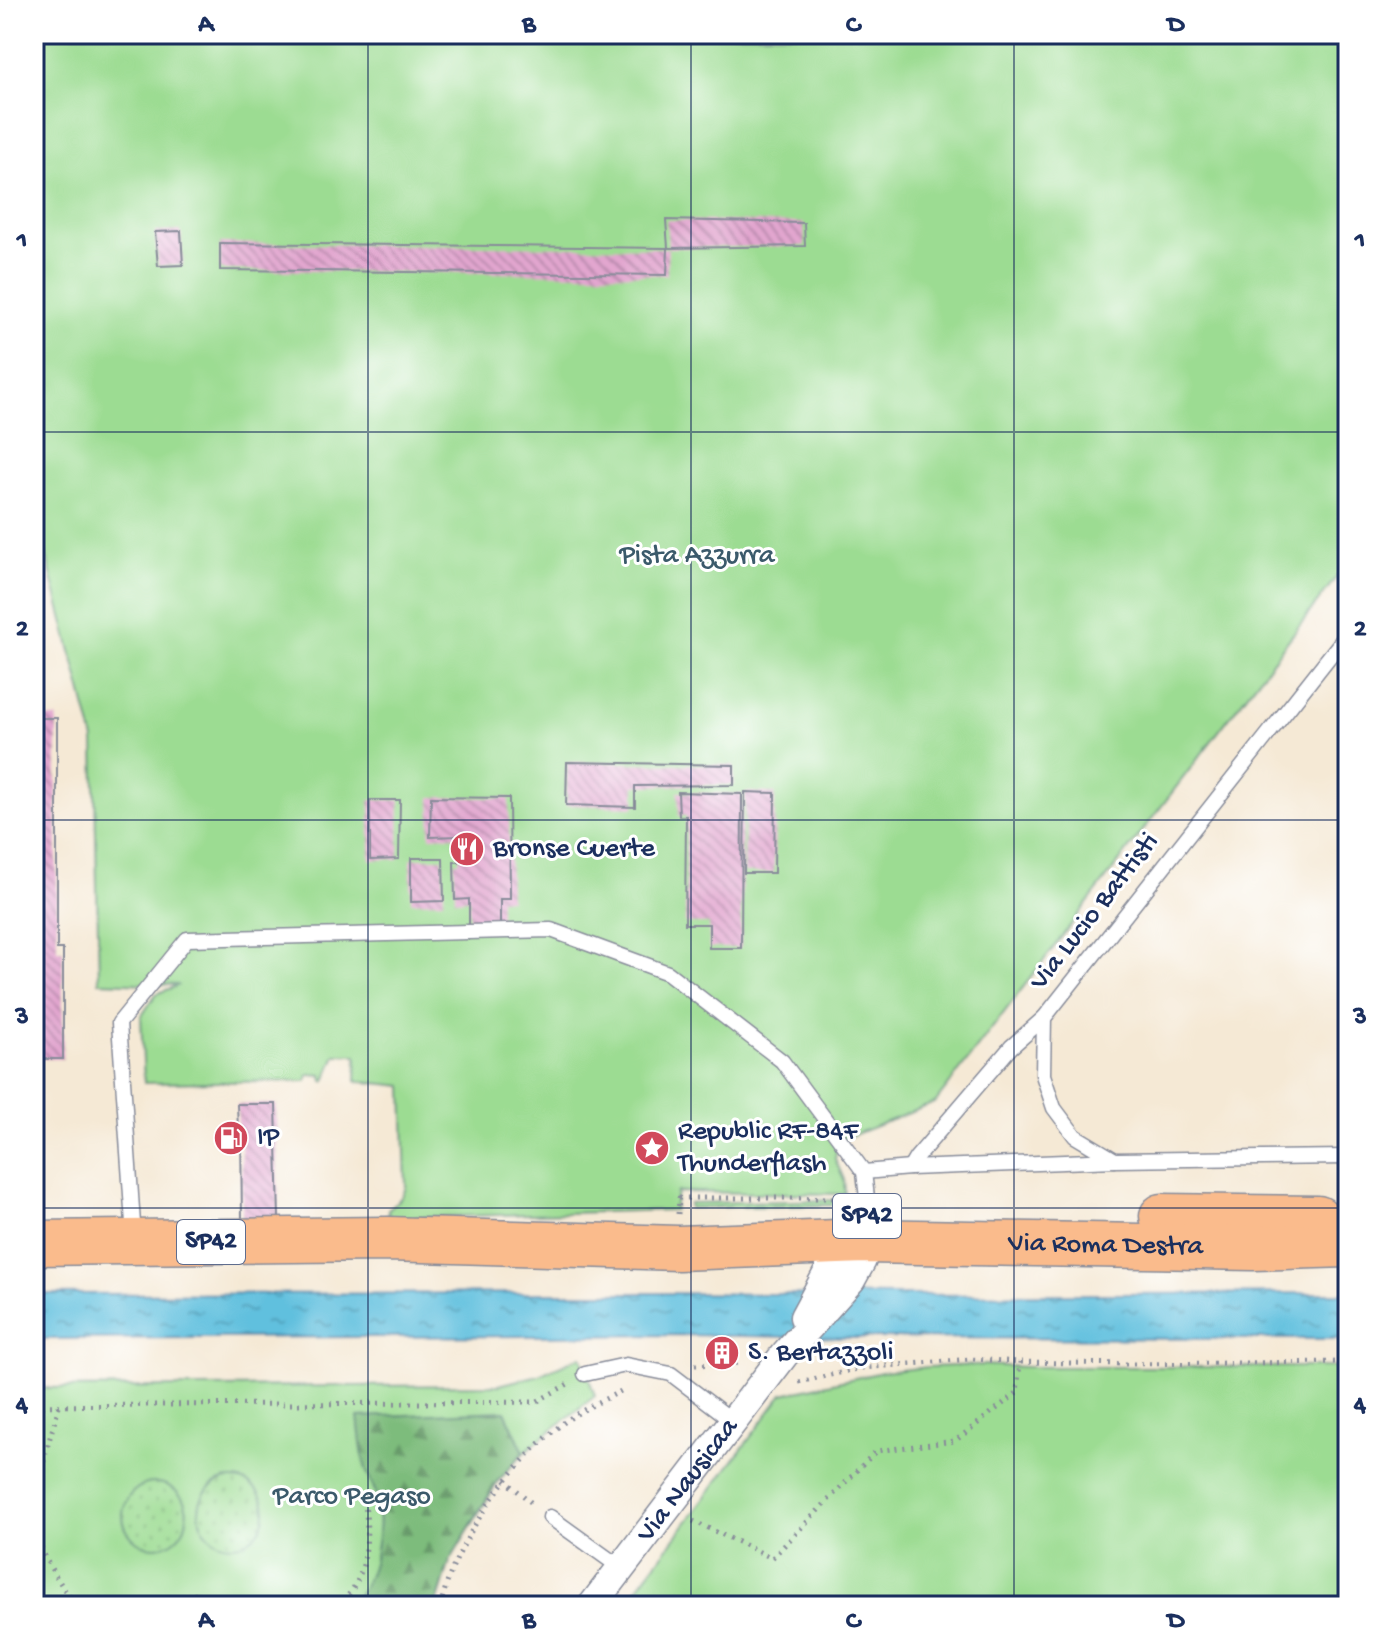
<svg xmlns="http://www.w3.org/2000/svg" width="1382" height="1640" viewBox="0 0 1382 1640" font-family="'Gochi Hand',sans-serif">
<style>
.green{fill:#9cdc92;stroke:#5c8678;stroke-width:2}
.forest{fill:url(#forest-firs);stroke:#4c766d;stroke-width:2}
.garden{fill:url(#garden-dots);stroke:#5c8678;stroke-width:2}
.water{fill:url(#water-ripples);stroke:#3e789e;stroke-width:2}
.building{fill:url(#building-back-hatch)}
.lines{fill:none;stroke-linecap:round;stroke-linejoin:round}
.lane-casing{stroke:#888c9a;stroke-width:17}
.street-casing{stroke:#888c9a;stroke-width:31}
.primary-casing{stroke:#888c9a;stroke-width:47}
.path{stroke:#888c9a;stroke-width:5;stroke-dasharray:2 6;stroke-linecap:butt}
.lane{stroke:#fff;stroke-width:14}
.street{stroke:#fff;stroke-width:28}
.primary{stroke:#fabb8c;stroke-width:44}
.grid{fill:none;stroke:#1b2f5e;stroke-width:2;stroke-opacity:0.55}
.labels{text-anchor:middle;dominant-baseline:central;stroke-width:6;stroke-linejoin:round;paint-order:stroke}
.shield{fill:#fff;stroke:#5f6d8e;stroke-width:2}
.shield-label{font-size:26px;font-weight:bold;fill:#1b2f5e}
.park-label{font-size:28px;fill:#3b5a6b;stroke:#fff}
.poi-label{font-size:28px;fill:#1b2f5e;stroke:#fff;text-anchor:start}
.street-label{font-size:28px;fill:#1b2f5e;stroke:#fff}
.neatline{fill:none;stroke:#1b2f5e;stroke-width:3}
.grid-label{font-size:26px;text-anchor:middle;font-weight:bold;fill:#1b2f5e}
</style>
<defs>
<pattern id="forest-firs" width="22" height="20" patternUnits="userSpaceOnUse" patternTransform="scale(2)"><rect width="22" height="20" fill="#7dbc7c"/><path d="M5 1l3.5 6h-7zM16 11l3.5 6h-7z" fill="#669969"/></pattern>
<pattern id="garden-dots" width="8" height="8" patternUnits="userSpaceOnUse" patternTransform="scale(2)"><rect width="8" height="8" fill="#9cdc92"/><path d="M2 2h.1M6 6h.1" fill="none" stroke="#86bd80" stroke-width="1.8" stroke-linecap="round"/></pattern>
<pattern id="water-ripples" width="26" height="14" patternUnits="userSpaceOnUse" patternTransform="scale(2)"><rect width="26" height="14" fill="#60c0de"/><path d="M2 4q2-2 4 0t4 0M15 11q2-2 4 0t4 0" fill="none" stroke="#4e9cb7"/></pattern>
<pattern id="building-back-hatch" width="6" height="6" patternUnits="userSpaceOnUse" patternTransform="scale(2)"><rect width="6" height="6" fill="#e2a6cf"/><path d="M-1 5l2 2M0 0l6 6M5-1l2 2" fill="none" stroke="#b688ab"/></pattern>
</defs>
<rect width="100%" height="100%" fill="#fff"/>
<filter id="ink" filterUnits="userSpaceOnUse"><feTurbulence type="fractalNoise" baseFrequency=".0125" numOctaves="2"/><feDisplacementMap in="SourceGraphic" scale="16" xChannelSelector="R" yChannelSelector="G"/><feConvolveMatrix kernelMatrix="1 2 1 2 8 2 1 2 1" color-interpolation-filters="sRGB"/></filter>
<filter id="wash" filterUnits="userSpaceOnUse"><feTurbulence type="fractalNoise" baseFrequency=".006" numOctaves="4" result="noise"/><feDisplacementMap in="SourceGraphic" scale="32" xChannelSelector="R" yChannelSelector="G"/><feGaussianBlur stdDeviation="1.8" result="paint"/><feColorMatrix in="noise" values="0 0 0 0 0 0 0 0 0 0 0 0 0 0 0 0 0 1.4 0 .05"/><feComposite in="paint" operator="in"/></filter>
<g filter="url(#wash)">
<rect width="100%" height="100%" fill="#f5e9d5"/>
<g class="green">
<path d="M34 34H1214L1348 36V562L935 1103 838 1141 835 1159 844 1180 845 1194 677 1192 674 1210 389 1218 388 1209C397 1202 404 1197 406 1186L403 1086 356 1081 357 1055H336L325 1081H323L322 1075 309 1074 307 1081 144 1083 141 1017 156 994 179 985 99 982 94 740 34 508Z"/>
<polygon points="841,1200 836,1205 689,1208 689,1203"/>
<polygon points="581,1356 595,1396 524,1452 499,1480 450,1561 436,1606 34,1606 34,1388 499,1385 539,1375"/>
<polygon points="981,1365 1027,1367 1348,1367 1348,1606 624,1606 783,1394 882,1372 928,1367"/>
</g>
<path class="forest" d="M505 1411 524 1452 499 1480 479 1511 450 1561 436 1606H349C376 1578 383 1532 376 1495 374 1485 367 1476 365 1466 361 1450 360 1433 358 1417Z"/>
<g class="garden">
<circle cx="232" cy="1512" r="33"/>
<circle cx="155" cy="1515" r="32"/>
</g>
<polygon class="water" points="656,1293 900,1295 1348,1293 1348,1339 851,1338 682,1335 34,1339 34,1294"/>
<g id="blocks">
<g class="building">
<polygon points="666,220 804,223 805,246 668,248 667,275 220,270 220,243 668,248"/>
<polygon points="181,231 183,265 158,266 155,232"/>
<polygon points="34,718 57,718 57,949 63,949 63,1059 34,1059"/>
<polygon points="567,762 734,765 734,785 635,786 635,807 566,805"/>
<polygon points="678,792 742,794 741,948 709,948 709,924 685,924 686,816 679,816"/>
<polygon points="745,792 775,793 774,873 744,873"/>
<polygon points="431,797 509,798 510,899 500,899 500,927 469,927 469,899 455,900 454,862 459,862 459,836 430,837"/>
<polygon points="370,800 400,800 399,859 370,860"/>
<polygon points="411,858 443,858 444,901 411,902"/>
<polygon points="237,1104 276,1104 279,1219 242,1221 241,1130 238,1130"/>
</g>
</g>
</g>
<g filter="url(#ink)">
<use href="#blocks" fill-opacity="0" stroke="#888c9a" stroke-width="2"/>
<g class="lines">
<g class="lane-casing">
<g id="lane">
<polyline points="1348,633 1044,1018 1043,1075 1054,1108 1075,1136 1115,1160 1348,1157"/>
<polyline points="910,1168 916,1158 1011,1047 1044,1018"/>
<polyline points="864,1172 910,1168 1115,1160"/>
<polyline points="134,1238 119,1023 187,939 551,930 668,973 782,1061 864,1172 867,1198 865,1216"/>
<polyline points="585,1374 626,1365 671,1374 733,1421"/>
<polyline points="550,1517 621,1568"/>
</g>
</g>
<g class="street-casing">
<g id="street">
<polyline points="804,1317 833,1263 863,1241"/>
<path id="s1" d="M592 1606 784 1355 851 1280 862 1260 864 1241"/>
</g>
</g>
<g class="primary-casing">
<g id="primary">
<polyline points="1162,1216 1318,1218"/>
<path id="s2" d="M34 1243 388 1239 678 1248 864 1241 1253 1248 1348 1245"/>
</g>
</g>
<g class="path">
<polyline points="678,1214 679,1198 845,1198"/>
<polyline points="695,1365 741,1363"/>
<polyline points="799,1382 862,1368 971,1359 1020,1362 1124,1364 1348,1362"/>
<polyline points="34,1406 536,1402 568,1384"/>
<path d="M59 1406C48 1446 29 1500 40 1542 43 1556 51 1569 59 1581 65 1590 70 1599 78 1606"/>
<polyline points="505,1480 534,1505"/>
<polyline points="693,1521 772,1558 876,1451 955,1441 1017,1393 1020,1362"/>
<polyline points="196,1592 197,1606"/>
<path d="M337 1606C371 1579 369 1533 364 1494"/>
<path d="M440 1606C444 1593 448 1578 454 1565 479 1510 515 1462 562 1424 580 1410 602 1401 621 1391"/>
</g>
<use href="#lane" class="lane"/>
<use href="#street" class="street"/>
<use href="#primary" class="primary"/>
</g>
</g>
<path class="grid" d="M368 34V1606M691 34V1606M1014 34V1606M34 432H1348M34 820H1348M34 1208H1348"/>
<defs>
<g id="restaurant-disc" transform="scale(1.8)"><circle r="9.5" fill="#d1495b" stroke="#fff"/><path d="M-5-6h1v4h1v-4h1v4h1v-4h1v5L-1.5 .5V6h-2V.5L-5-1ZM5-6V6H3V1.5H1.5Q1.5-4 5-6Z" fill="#fff"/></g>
<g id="fuel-disc" transform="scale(1.8)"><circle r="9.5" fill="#d1495b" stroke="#fff"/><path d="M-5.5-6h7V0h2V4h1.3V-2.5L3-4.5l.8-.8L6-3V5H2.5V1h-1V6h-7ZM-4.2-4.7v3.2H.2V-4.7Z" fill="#fff"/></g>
<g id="sight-disc" transform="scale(1.8)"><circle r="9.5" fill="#d1495b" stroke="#fff"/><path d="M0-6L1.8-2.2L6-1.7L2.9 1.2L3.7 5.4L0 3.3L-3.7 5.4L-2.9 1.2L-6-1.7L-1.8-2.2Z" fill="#fff"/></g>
<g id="building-disc" transform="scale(1.8)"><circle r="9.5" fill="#d1495b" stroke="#fff"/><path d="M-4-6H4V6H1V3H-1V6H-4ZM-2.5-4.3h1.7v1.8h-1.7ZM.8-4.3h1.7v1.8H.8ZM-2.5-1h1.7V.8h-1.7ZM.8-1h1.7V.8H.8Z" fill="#fff"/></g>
</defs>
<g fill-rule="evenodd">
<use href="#restaurant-disc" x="467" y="849"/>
<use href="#fuel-disc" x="231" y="1138"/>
<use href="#sight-disc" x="652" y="1148"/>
<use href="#building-disc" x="722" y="1353"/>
</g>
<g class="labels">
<g class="shield">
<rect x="833" y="1194" width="68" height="44" rx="6"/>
<rect x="177" y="1220" width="68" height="44" rx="6"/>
</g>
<g class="shield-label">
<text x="867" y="1216">SP42</text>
<text x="211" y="1242">SP42</text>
</g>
<g class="park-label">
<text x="697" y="556">Pista Azzurra</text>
<text x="352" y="1497">Parco Pegaso</text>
</g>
<g class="poi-label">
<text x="493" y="849">Bronse Cuerte</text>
<text x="678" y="1132">Republic RF-84F<tspan x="678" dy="32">Thunderflash</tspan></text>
<text x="257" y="1138">IP</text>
<text x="748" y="1353">S. Bertazzoli</text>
</g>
<g class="street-label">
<text transform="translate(1095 912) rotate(-52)">Via Lucio Battisti</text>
<text stroke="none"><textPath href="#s2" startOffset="1072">Via Roma Destra</textPath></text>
<text stroke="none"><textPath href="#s1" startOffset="158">Via Nausicaa</textPath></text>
</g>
</g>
<rect width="1382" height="1640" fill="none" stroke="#fff" stroke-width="88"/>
<rect x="44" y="44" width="1294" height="1552" class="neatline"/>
<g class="grid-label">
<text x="206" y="31">A</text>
<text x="529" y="31">B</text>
<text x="853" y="31">C</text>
<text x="1176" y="31">D</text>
<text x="22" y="247">1</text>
<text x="1360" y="247">1</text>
<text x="22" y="635">2</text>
<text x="1360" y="635">2</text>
<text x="22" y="1023">3</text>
<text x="1360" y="1023">3</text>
<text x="22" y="1411">4</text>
<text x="1360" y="1411">4</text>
<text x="206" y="1627">A</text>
<text x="529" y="1627">B</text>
<text x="853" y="1627">C</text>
<text x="1176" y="1627">D</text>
</g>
</svg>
